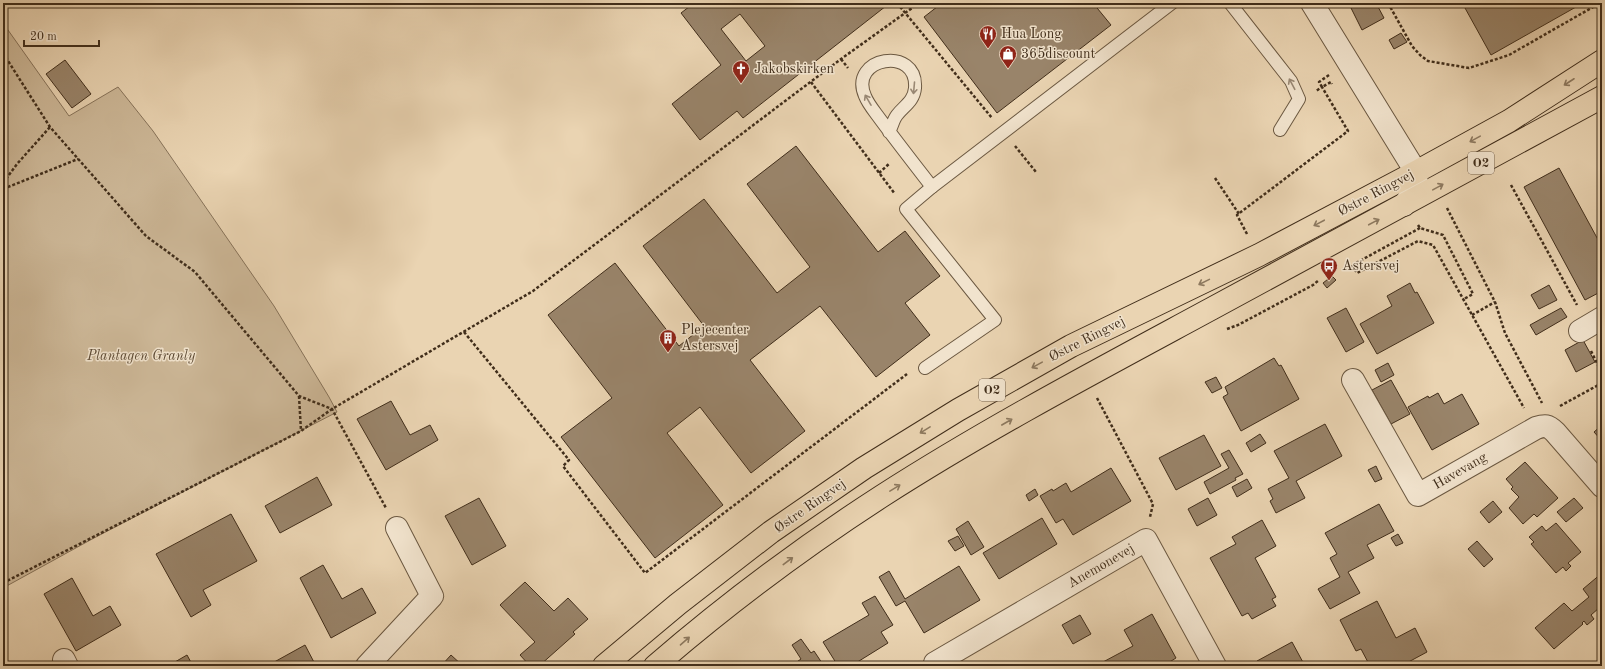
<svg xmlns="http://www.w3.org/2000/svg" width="1605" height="669" viewBox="0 0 1605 669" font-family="'Old Standard TT',serif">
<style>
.green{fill:#cdb898;stroke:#87735a}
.building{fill:#99846a;stroke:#412e1b;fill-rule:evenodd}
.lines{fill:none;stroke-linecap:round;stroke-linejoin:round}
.lane-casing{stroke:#6b5841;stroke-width:14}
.street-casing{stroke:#6b5841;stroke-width:24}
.primary-casing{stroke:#412e1b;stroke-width:24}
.path{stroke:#412e1b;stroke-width:2.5;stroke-dasharray:3 2;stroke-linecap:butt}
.lane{stroke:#f1e3cd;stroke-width:12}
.street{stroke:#f1e3cd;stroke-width:22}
.primary{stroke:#ead4b2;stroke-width:22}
.oneway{stroke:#8d795f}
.oneway2{stroke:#998874}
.labels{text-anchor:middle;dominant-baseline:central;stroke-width:3;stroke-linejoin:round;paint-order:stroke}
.shield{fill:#f1e3cd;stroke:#766450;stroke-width:1}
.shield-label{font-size:13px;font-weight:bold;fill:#412e1b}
.poi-label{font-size:14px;fill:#412e1b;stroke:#f1e3cd;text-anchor:start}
.street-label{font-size:14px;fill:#412e1b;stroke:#f1e3cd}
.park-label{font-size:14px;font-style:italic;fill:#5d4a34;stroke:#f1e3cd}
</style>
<rect width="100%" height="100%" fill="#ead4b2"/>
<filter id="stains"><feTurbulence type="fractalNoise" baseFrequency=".005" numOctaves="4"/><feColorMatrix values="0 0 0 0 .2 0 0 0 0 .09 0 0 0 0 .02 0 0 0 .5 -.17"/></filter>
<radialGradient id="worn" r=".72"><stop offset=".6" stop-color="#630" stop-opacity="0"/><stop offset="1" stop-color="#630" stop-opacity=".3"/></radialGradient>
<polygon class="green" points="3,23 69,116 118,87 153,131 274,306 329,397 337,412 94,538 3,588"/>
<g class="building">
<path d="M694 3H883L886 6 743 118 737 111 700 140 672 104 721 65 681 13ZM740 14 765 46 746 61 721 29Z"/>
<polygon points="942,3 1093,3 1111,25 997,113 924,17"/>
<polygon points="1360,3 1376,3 1384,18 1362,30 1351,8"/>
<polygon points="1475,3 1583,3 1491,55 1465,8"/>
<polygon points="1401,33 1407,42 1394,49 1389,40"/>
<polygon points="65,60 91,94 72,108 46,74"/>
<polygon points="796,146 878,252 905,231 940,276 905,303 930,335 876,377 820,306 750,360 805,431 751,473 700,407 667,433 723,505 655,558 561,437 612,398 548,315 615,263 679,346 704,326 643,246 704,199 777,293 810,267 747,184"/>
<polygon points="1559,168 1602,247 1602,291 1585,300 1524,187"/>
<polygon points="1332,276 1336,280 1327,288 1323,283"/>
<polygon points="1410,283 1415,293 1417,292 1434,323 1377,354 1360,324 1392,306 1387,296"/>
<polygon points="1549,285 1557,300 1539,309 1531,295"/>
<polygon points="1346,308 1364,342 1346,352 1327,318"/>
<polygon points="1561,308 1567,317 1536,335 1530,325"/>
<polygon points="1583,340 1595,362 1576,372 1565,350"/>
<polygon points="1274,358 1279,366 1281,365 1299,399 1241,431 1223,397 1228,394 1225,387"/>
<polygon points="1388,363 1394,375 1381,382 1375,370"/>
<polygon points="1216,377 1222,388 1212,393 1205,382"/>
<polygon points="1391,380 1410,414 1391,424 1372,390"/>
<polygon points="1438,393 1444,404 1462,394 1479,424 1432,450 1408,407 1428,396 1429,398"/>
<polygon points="391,401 410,435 430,425 438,440 386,470 357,419"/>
<polygon points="1325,424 1342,456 1296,481 1305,498 1276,513 1270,501 1273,499 1268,489 1289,478 1274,451"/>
<polygon points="1602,425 1602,441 1594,432"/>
<polygon points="1260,434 1266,443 1251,452 1246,443"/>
<polygon points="1204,435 1221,466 1176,490 1159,458"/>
<polygon points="1229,450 1243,474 1235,478 1236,480 1210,494 1204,482 1229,468 1221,454"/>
<polygon points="1525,462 1558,498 1537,517 1534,514 1523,524 1509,508 1519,497 1511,489 1513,487 1506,479"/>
<polygon points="1376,466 1382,479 1375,482 1368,470"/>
<polygon points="1111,468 1131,501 1073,535 1063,519 1056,523 1040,496 1052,489 1053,491 1066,483 1071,492"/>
<polygon points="317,477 332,505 280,533 265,506"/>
<polygon points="1247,479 1252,488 1237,497 1232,487"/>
<polygon points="1035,489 1038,495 1029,501 1026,495"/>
<polygon points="479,498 506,546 472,565 445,516"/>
<polygon points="1208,498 1217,515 1197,526 1188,509"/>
<polygon points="1574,498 1583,508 1566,522 1557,512"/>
<polygon points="1493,501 1502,512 1489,523 1480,512"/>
<polygon points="1379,504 1394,531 1367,545 1374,558 1348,572 1360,593 1330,609 1318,589 1340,577 1330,558 1337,554 1325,533"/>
<polygon points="231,514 257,561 203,590 211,605 191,617 156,554"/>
<polygon points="1042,518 1057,544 999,579 983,553"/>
<polygon points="1262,520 1276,546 1255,558 1276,597 1272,599 1276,606 1252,619 1248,613 1242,616 1210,558 1236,544 1232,537"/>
<polygon points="968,521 984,547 971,555 956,529"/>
<polygon points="1556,523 1581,552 1568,563 1571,566 1566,571 1563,567 1556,573 1531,544 1534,542 1529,537 1542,526 1546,531"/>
<polygon points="1398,534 1403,543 1396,546 1391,538"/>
<polygon points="958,536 964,546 955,551 948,541"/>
<polygon points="1477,541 1493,559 1484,567 1468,549"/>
<polygon points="323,565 342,599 362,588 376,613 331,638 300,578"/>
<polygon points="959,566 980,600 924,633 905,601 896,606 879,577 889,571 905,599"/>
<polygon points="1602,573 1602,608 1600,609 1599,608 1591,615 1594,619 1587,625 1584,621 1582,623 1583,624 1554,649 1535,628 1564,603 1572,611 1589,597 1583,589"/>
<polygon points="72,578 93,616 110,606 121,625 76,651 44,594"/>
<polygon points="525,582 554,611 568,598 588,619 573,632 575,634 539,666 530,666 520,655 535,642 500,605"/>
<polygon points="875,596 893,625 881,632 888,643 851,666 838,666 823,642 869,615 862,603"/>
<polygon points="1377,601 1396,638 1415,628 1427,652 1401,666 1370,666 1361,649 1356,651 1340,620"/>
<polygon points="1152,614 1176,658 1163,666 1105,666 1103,662 1133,646 1124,630"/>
<polygon points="1080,615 1091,634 1073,644 1062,625"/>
<polygon points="801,639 811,653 814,651 824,666 791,666 801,659 792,645"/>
<polygon points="1292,642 1305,666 1260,666 1257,661"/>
<polygon points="305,645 316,666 267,666"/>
<polygon points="187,655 193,666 168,666"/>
<polygon points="451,655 463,666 441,666"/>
</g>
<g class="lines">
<g class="lane-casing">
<g id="lane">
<polyline points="1230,3 1291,81 1299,99 1280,130"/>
<path d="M889 132C892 127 893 120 897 115 904 106 914 101 915 88 918 45 848 57 865 96 868 104 875 112 880 119 897 142 915 165 932 187L1172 3"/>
<polyline points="925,368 995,320 906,209 932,187"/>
</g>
</g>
<g class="street-casing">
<g id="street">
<path d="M1312 3 1416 172C1418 188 1413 193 1404 205"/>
<polyline points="1580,331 1602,318"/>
<path d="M1353 380 1418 495 1536 428C1545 425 1548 425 1555 432L1602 486"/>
<polyline points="64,660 67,666"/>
<polyline points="367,666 432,596 397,528"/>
<polyline points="937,666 935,663 1146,540 1215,666"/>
</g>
</g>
<g class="primary-casing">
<g id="primary">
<polyline points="604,666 678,604 771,532 864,468 958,410 1071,346 1259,255 1416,172 1509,121 1602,61"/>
<path d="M655 666C727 604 803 547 882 496 988 428 1100 369 1211 309 1342 239 1472 168 1602 97"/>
</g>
</g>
<g class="path">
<polyline points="897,3 992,118"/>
<polyline points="1388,3 1412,46 1420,55 1428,61 1469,68 1509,55 1600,3"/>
<polyline points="3,53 50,127 146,236 195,272 299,396 332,409 386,508"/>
<polyline points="841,59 848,68"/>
<polyline points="1329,75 1319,82 1322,87 1331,82 1332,84"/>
<polyline points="811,82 895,194"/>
<polyline points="1015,146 1036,172"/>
<polyline points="879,173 890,163"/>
<polyline points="1215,178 1239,214"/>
<polyline points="3,183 17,164 50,127"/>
<polyline points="1511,185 1577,305"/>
<polyline points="3,189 78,159"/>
<polyline points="1447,208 1495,302 1505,333 1542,403"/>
<polyline points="1418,225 1420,228 1443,235 1473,294 1464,299"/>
<polyline points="1247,234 1237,215 1348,131 1322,87 1316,91"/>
<polyline points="1356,263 1420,228"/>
<polyline points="1352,265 1357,273 1418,241 1433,245 1524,408"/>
<polyline points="1472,315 1495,302"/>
<polyline points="1227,329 1238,325 1313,285 1319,280"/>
<polyline points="464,332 569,460 563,466 645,573 907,374"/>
<polyline points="1591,351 1602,373"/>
<polyline points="299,396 301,431"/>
<polyline points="1097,398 1153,504 1150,517"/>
<polyline points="1560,406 1602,383"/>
<polyline points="3,583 301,431 332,409 533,291 841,59 919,3"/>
</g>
<use href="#lane" class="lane"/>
<use href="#street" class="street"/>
<use href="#primary" class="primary"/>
</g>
<defs><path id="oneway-shaft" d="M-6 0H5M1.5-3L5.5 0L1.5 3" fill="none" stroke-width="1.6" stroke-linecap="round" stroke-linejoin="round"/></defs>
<g class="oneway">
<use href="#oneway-shaft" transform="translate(1569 82) rotate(147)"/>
<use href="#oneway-shaft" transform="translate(1475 139) rotate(151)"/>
<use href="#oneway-shaft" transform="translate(1438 187) rotate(-29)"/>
<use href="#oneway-shaft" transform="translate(1374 222) rotate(-28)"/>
<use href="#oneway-shaft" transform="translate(1319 223) rotate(152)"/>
<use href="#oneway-shaft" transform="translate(1204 282) rotate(154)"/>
<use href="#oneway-shaft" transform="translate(1037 365) rotate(151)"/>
<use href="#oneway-shaft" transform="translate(1007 422) rotate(-30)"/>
<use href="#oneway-shaft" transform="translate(925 430) rotate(148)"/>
<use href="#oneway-shaft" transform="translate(895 488) rotate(-31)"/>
<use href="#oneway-shaft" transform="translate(788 561) rotate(-37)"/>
<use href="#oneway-shaft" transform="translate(685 641) rotate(-41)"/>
</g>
<g class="oneway2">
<use href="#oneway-shaft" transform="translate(1292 84) rotate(-118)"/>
<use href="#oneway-shaft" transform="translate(914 88) rotate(95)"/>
<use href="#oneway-shaft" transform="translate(868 100) rotate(-120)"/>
</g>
<defs>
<g id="restaurant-pin" transform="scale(0.9)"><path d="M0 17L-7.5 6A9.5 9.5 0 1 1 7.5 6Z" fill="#8f2418" stroke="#f1e3cd"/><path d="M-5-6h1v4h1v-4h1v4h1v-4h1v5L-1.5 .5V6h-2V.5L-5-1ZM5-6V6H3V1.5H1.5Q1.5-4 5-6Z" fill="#fff"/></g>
<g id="shop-pin" transform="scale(0.9)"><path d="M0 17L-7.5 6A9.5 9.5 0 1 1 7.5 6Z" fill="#8f2418" stroke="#f1e3cd"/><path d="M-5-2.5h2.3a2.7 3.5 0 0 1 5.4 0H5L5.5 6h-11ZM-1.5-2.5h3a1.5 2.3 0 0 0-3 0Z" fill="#fff"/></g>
<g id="church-pin" transform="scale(0.9)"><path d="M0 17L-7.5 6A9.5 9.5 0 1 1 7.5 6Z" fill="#8f2418" stroke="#f1e3cd"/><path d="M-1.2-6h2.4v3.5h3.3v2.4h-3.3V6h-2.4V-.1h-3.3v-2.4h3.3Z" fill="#fff"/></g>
<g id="bus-pin" transform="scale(0.9)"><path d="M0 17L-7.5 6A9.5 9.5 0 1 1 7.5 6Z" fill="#8f2418" stroke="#f1e3cd"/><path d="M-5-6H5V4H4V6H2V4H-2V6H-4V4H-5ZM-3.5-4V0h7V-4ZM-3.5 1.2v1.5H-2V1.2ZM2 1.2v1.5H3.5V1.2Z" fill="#fff"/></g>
<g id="building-pin" transform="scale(0.9)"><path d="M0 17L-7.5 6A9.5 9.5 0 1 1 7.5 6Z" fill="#8f2418" stroke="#f1e3cd"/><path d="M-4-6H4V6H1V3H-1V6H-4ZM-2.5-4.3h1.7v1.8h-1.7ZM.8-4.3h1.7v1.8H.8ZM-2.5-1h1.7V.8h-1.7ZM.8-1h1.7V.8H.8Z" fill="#fff"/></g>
</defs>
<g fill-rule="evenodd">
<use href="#restaurant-pin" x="988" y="34"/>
<use href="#shop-pin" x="1008" y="54"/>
<use href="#church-pin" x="741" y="69"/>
<use href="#bus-pin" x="1329" y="266"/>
<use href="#building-pin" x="668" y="338"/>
</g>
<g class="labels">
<g class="shield">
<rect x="1468" y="152" width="26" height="22" rx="3"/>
<rect x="979" y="379" width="26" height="22" rx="3"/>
</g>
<g class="shield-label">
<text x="1481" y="163">O2</text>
<text x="992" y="390">O2</text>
</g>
<g class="poi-label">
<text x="1001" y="34">Hua Long</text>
<text x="1021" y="54">365discount</text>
<text x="754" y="69">Jakobskirken</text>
<text x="1342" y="266">Astersvej</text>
<text x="681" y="330">Plejecenter<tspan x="681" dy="16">Astersvej</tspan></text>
</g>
<g class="street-label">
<text transform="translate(1376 193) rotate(-28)">Østre Ringvej</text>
<text transform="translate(1087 339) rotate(-27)">Østre Ringvej</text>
<text transform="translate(1460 471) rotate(-30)">Havevang</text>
<text transform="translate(810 506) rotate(-35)">Østre Ringvej</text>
<text transform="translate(1101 566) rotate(-30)">Anemonevej</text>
</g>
<g class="park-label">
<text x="141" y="356">Plantagen Granly</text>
</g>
</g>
<rect width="1605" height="669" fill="none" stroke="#ead4b2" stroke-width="16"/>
<rect x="4" y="4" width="1597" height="661" fill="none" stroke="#412e1b" stroke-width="2"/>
<rect x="8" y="8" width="1589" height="653" fill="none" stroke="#412e1b"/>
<path d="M24 40v6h75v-6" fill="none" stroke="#412e1b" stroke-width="2"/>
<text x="30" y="40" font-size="12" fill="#412e1b" stroke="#f1e3cd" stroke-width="3" paint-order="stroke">20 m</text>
<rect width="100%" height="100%" filter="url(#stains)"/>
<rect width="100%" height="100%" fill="url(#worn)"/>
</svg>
